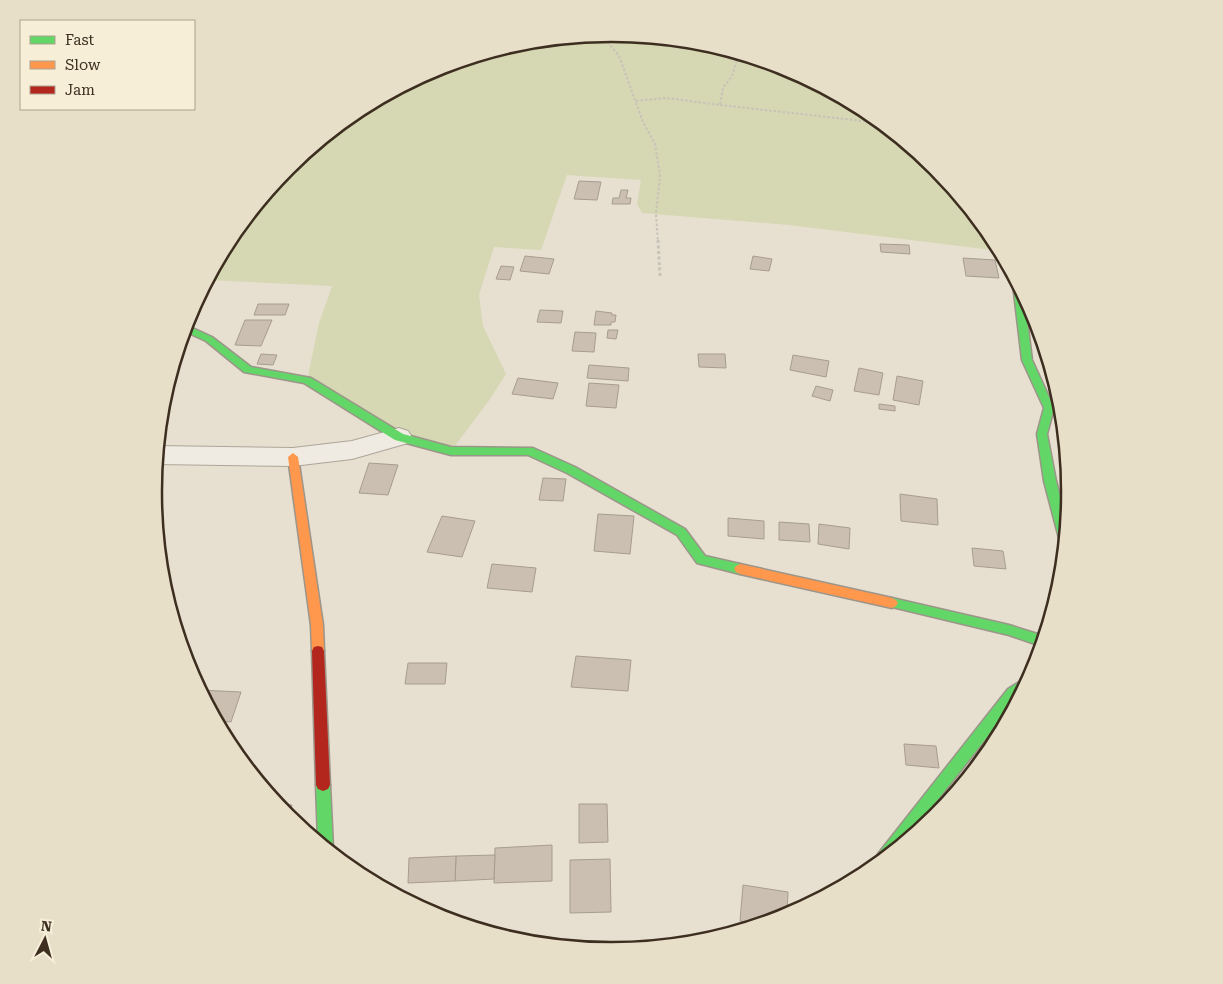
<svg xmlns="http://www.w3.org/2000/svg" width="1223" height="984" viewBox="0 0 1223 984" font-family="'Roboto Serif',serif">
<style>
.green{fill:#d6d7b3}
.building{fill:#cbbfb2;stroke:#a89c90}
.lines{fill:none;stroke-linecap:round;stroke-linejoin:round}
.street-casing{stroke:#ada599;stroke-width:2}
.fast-casing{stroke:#9c958a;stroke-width:3}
.slow-casing{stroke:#9c958a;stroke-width:3}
.jam-casing{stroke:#9c958a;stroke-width:3}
.path-far1{stroke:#c8c2b9;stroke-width:2;stroke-dasharray:2.5 2;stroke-linecap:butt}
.path{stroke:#c8c2b9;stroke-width:3;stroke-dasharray:3 2.5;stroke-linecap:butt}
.street{fill:#efebe3;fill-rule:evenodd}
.fast{fill:#63d668;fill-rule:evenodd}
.slow{fill:#ff974d;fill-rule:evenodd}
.jam{fill:#b3261e;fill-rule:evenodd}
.rim{fill:none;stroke:#3d2e20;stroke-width:2.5}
</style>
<rect width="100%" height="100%" fill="#e7e0d1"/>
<polygon class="green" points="612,34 701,43 787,69 866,111 936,168 993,238 1000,251 789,225 642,213 637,204 641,180 567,175 541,250 494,247 479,295 483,326 506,374 488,402 451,451 399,437 307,380 319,323 332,286 208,280 231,237 288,168 357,111 436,69 447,65 522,43"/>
<g class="building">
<polygon points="579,181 601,182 597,200 574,199"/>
<polygon points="621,190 628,190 626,198 631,198 630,204 612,204 613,198 619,198"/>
<polygon points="880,244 909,245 910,254 881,252"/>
<polygon points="525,256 554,259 549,274 520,271"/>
<polygon points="753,256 772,259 769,271 750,269"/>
<polygon points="963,258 995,260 999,278 966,276"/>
<polygon points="501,266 514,267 510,280 496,279"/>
<polygon points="201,292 205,292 199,307 193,307"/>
<polygon points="258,304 289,304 285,315 254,315"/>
<polygon points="540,310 563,311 561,323 537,322"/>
<polygon points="596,311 612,313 612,315 616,315 615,322 611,322 611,325 594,325"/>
<polygon points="245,320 272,320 261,346 235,345"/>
<polygon points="608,330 618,330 616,339 607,338"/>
<polygon points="575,332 596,333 594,352 572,351"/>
<polygon points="261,354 277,355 273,365 257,364"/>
<polygon points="698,354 725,354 726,368 699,367"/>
<polygon points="793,355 829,361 826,377 790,370"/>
<polygon points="589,365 629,368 628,381 587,378"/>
<polygon points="859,368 883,373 879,395 854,391"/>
<polygon points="897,376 923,381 919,405 893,400"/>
<polygon points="518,378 558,383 553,399 512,394"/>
<polygon points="589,383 619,385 616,408 586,406"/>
<polygon points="816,386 833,390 830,401 812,396"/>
<polygon points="879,404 895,406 895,411 879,409"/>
<polygon points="369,463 398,465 388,495 359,493"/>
<polygon points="543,478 566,479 563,501 539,500"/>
<polygon points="900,494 937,499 938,525 901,521"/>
<polygon points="598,514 634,516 630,554 594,551"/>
<polygon points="442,516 475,521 462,557 427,552"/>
<polygon points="728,518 764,521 764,539 728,536"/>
<polygon points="779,522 809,524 810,542 779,540"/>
<polygon points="819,524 850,528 849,549 818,544"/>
<polygon points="972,548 1003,551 1006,569 974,566"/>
<polygon points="492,564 536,568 532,592 487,588"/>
<polygon points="576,656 631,660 628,691 571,687"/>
<polygon points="408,663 447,663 445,684 405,684"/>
<polygon points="200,690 241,692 231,722 217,721"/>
<polygon points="904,744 936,746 939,768 906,765"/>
<polygon points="278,804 292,805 289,818 287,816"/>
<polygon points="579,804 607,804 608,842 579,843"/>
<polygon points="552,845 552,881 494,883 495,848"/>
<polygon points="495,855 494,879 455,881 456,856"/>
<polygon points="456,856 455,881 408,883 409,858"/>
<polygon points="610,859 611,912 570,913 570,860"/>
<polygon points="743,885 788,892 787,915 758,924 740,921"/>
</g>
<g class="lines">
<g class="street-casing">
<polygon id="street" points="399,428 408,431 412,437 408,443 352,459 293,466 156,464 158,446 293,448 352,441"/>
</g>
<g class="fast-casing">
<g id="fast">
<polygon points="1016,282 1024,297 1032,360 1054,408 1047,434 1056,481 1067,523 1065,542 1061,541 1059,538 1044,481 1037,434 1044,408 1022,360 1013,284"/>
<polygon points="186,325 212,337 251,367 311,378 403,434 451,447 533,448 575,467 685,529 705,556 740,564 744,566 746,569 744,572 740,574 697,563 677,535 567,473 528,455 451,455 395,440 304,383 244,372 206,341 184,331"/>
<polygon points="892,598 1009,625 1044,636 1041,646 1009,635 888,606 886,603 888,600"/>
<polygon points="1027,677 1030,677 1020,695 907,839 878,863 876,859 878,854 1008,689"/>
<polygon points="323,779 328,781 330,785 333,848 331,852 318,841 316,785 318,781"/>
</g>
</g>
<g class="slow-casing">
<g id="slow">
<polygon points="293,453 298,457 323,625 324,651 322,655 318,656 314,655 312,651 311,625 288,457"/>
<polygon points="740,564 892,598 896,600 898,603 896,606 892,608 740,574 736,572 734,569 736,566"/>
</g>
</g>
<g class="jam-casing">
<polygon id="jam" points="318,646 322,647 324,651 330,785 328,789 323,791 318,789 316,785 312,651 314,647"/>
</g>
<g class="path-far1">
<polyline points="602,35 619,56 643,122 655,144 660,175 656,214 658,242"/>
<polyline points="636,101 666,98 720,105 723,88 732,76 739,54"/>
<polyline points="720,105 880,123"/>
</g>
<polyline class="path" points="658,240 660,276"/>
<use href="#street" class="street"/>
<use href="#fast" class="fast"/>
<use href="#slow" class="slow"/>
<use href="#jam" class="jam"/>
</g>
<path d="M0 0H1223V984H0ZM611 42H612A449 449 0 0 1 1061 491V493A449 449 0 0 1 612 942H611A449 449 0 0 1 162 493V491A449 449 0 0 1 611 42Z" fill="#e8dfc9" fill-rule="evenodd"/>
<path class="rim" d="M611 42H612A449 449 0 0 1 1061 491V493A449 449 0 0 1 612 942H611A449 449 0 0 1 162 493V491A449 449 0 0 1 611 42Z"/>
<rect x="20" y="20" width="175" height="90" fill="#f7eed8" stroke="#ada18e"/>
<rect x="30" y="36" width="25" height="8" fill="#63d668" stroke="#ada18e"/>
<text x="65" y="45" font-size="15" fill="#3d2e20">Fast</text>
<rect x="30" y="61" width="25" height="8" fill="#ff974d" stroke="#ada18e"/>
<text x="65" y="70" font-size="15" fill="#3d2e20">Slow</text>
<rect x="30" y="86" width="25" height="8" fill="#b3261e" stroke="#ada18e"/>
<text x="65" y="95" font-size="15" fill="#3d2e20">Jam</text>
<g transform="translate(45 939) rotate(6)" stroke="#f7eed8" stroke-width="4" paint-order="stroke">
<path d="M0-4L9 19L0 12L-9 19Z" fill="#3d2e20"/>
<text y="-8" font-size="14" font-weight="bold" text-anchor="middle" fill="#3d2e20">N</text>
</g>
</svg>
